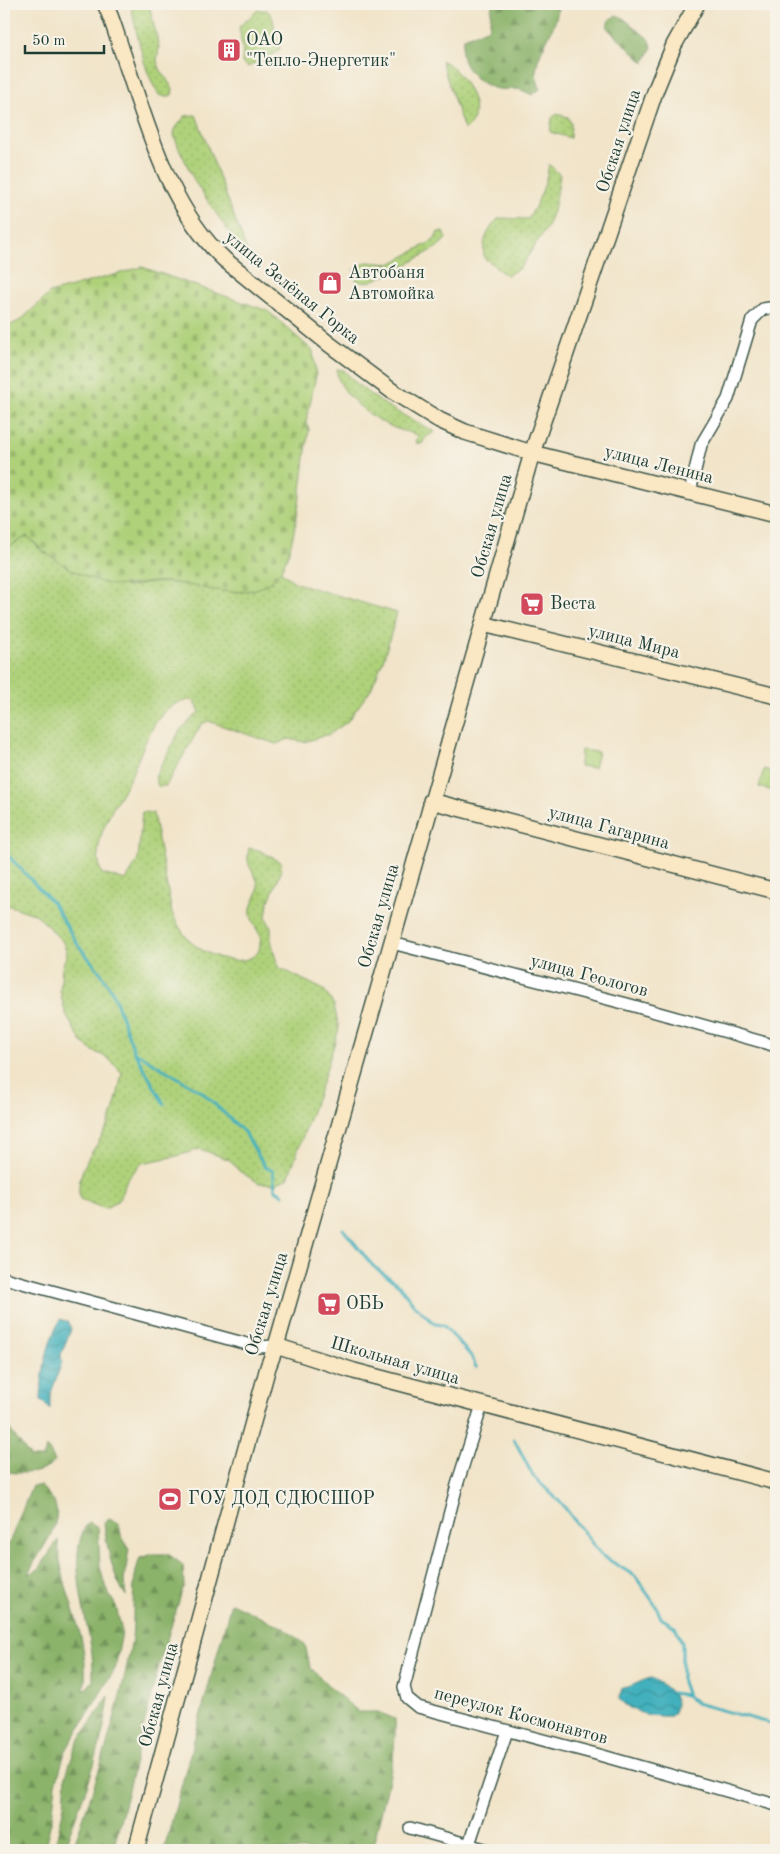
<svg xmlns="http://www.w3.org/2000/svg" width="780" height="1854" viewBox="0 0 780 1854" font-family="'Old Standard TT',serif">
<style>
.grass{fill:url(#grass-dots);stroke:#678757}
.forest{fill:url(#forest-firs);stroke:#55784f}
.cemetery{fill:url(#cemetery-stones);stroke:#678757}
.park{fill:url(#park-tufts);stroke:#678757}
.water{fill:url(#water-waves);stroke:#307778}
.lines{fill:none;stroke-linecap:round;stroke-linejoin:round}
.stream{stroke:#42b1bd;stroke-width:3}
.street-casing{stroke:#3e564a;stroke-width:14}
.secondary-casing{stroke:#3e564a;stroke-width:18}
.street{stroke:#fff;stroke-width:11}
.secondary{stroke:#fae7c3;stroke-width:15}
.labels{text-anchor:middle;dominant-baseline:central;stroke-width:4.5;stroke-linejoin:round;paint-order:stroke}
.poi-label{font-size:18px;fill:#1f3d34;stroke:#f7f3e8;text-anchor:start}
.street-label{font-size:18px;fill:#1f3d34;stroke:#f7f3e8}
</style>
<defs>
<pattern id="grass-dots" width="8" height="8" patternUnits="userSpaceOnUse" patternTransform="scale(1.25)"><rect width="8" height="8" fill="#afd17a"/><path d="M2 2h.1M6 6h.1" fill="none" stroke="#96b46a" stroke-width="1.8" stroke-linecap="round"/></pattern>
<pattern id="forest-firs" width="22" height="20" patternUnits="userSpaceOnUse" patternTransform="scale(1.25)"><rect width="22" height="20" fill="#8bb36a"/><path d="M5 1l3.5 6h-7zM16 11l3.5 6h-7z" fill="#719358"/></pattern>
<pattern id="cemetery-stones" width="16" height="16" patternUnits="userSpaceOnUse" patternTransform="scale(1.25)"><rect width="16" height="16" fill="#afd17a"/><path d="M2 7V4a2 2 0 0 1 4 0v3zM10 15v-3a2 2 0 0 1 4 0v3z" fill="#96b46a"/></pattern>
<pattern id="park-tufts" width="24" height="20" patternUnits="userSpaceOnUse" patternTransform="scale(1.25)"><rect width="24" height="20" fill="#afd17a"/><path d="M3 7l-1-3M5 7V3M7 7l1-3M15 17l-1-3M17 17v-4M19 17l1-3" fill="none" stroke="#96b46a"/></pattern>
<pattern id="water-waves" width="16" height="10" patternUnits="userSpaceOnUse" patternTransform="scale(1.25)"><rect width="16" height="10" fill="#42b1bd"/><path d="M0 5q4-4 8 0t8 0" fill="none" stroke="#37919a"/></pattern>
</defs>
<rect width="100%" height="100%" fill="#f7f3e8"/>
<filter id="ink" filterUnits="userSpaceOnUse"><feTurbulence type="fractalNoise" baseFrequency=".02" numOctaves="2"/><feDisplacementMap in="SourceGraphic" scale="10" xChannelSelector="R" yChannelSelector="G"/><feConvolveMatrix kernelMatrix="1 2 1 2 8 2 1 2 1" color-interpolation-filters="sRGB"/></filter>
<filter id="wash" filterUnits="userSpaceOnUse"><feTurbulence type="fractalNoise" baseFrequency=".0096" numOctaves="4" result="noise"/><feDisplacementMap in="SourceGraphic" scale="20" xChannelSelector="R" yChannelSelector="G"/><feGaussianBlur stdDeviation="1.12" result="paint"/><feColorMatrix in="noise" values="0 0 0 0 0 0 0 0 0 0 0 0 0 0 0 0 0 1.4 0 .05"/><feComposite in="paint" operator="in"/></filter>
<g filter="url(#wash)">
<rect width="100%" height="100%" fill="#f1e4c9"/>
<g class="grass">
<path d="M130 4H149L159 47 157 61 160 69 173 89 172 95 166 97 159 95C142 69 138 33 130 4Z"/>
<path d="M258 10H267C275 18 273 22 275 33 276 38 279 42 280 49L274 54 248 67 242 63 243 52 239 27Z"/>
<path d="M441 60C445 63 451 65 454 69 468 83 487 116 464 130Z"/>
<polygon points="557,114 568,117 571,124 570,138 550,132 552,118"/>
<polygon points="196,115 249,256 238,245 209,203 195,182 178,146 174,135 175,129 185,116"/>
<path d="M549 164 560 175 555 205 547 227 520 268 507 275C499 272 494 264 484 258 482 240 487 231 499 218L528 219C539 201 546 185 549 164Z"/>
<path d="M438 232H443L446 239 436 248 388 275C376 277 368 286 357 281L354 270 367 262 390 264 434 240Z"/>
<path d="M337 369 344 370C366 397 404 416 435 432L426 437 422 444 416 443 418 435C408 432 397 430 388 425 370 417 335 390 337 369Z"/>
<path d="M27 536 43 552 128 587 146 583 167 582 237 592 254 590 280 571 296 583 397 613 383 661 371 689 347 722 330 734 304 742 289 739 276 744 208 721 201 725 166 786H158L155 777 180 730 200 711 193 700C153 700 143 754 128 782 113 809 89 842 102 874L126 880 138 860 142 812 153 813 172 913C176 922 182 932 188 939 201 954 243 971 258 952 260 949 260 942 261 937 257 929 249 918 251 908 253 900 259 894 258 885 256 870 244 869 249 848L259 850 281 862V872L268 903 266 917 271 928V940L278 967 324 990 334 1005 339 1029 322 1083 288 1178 275 1184 259 1183 239 1171 230 1160 200 1149 177 1156 142 1163 127 1179 119 1200 105 1209 80 1199C74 1173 94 1151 106 1129 115 1112 118 1092 122 1073L108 1058 93 1051 81 1041 66 1015 60 991 62 968 67 953 63 942 37 915 4 904V550Z"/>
</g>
<g class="forest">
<path d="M492 4H505V7L507 4H558C559 29 536 49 536 74 537 79 539 85 540 89L532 95C514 85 515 91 499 89 483 87 463 71 462 53 461 48 463 42 464 38L489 28Z"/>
<path d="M616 16 622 17 650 40 652 47 644 63 608 29C607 22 608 19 616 16Z"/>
<path d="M4 1425 8 1427 31 1458H43L47 1447 55 1461C43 1476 21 1473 4 1472Z"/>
<path d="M32 1486H41C45 1491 51 1497 54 1502 65 1525 36 1554 28 1575L39 1569 58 1540C60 1595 92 1634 84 1691L93 1681C93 1672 93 1663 92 1654 88 1620 64 1551 89 1522L98 1527 100 1567 106 1589 116 1606 122 1632 115 1669 65 1752 56 1784 52 1818 44 1850H4V1556Z"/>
<path d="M109 1519 119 1523 121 1535 129 1549 124 1581 126 1596C112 1575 107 1548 104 1523Z"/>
<path d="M153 1554H168L183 1565 184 1585 159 1665 113 1850H72C96 1783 118 1715 131 1645 136 1617 129 1585 140 1558Z"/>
<path d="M231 1603 284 1628 305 1644 310 1667 336 1693 359 1712H378L395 1719C397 1763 382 1804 373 1847L374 1850H164Z"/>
<path d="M109 1696C103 1749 82 1801 63 1850H54L64 1806 66 1775 77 1743Z"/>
</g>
<path class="cemetery" d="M142 267 268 311 313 351 316 376 306 422 309 430C303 465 298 542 281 570 257 608 202 585 167 582 143 580 129 590 104 583 73 574 50 558 27 536L4 550V328L21 320 50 293Z"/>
<g class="park">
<polygon points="581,750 598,752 594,768 580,766"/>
<polygon points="764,769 776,773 776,792 759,787"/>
</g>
<g class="water">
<path d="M61 1319 69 1322 71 1330 61 1354 62 1362 50 1396V1409L41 1400C41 1375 47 1340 61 1319Z"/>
<path d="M651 1678C664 1684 686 1700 671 1716 653 1717 632 1714 619 1699L622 1688C635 1686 639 1681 651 1678Z"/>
</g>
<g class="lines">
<g class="stream">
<polyline points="4,851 52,902 78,945 100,972 113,993 134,1051 164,1104"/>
<polyline points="135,1052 202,1092 245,1133 265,1167 273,1171 275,1189 283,1195"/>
<polyline points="343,1229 373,1266 399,1285 415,1306 434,1323 444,1326 471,1356 476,1367"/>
<polyline points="514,1439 533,1476 562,1504 601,1555 635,1576 656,1606 661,1618 675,1627 682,1643 682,1682 687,1696 696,1703 776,1725"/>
<polyline points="672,1693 686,1695"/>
</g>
</g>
</g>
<g filter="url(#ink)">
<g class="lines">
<g class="street-casing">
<g id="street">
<polyline points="690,492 701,445 728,399 752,320 763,309 776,307"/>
<polyline points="392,943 627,1004 776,1046"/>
<polyline points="4,1278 258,1347 276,1346"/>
<polyline points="482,1405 457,1485 404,1687 407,1698 418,1707 596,1754 776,1805"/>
<polyline points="410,1828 488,1850"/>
<polyline points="467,1850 507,1731"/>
</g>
</g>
<g class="secondary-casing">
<g id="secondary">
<path d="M105 4C113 20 117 37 123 54 147 125 169 209 225 260L329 344 392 391 439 420 465 432 532 453 776 514"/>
<polyline points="483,624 776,696"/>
<polyline points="431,801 776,891"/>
<polyline points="276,1346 354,1371 776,1482"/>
<polyline points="136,1850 268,1367 276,1346 532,453 656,89 674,45 697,4"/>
</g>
</g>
<use href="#street" class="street"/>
<use href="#secondary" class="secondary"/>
</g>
</g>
<defs>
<g id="building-square" transform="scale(1.25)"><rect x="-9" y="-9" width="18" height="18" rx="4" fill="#d1495b" stroke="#f7f3e8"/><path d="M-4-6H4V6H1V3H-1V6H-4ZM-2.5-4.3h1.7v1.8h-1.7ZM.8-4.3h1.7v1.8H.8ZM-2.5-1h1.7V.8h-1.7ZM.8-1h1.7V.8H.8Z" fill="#fff"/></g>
<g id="shop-square" transform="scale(1.25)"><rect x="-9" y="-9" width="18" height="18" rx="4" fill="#d1495b" stroke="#f7f3e8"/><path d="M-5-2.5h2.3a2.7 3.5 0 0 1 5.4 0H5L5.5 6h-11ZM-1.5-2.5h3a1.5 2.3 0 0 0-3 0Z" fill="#fff"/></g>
<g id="supermarket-square" transform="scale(1.25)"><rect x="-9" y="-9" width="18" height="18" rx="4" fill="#d1495b" stroke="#f7f3e8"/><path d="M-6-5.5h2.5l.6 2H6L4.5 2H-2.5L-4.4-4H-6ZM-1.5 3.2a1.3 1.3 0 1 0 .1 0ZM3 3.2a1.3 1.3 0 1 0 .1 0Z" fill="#fff"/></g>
<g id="stadium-square" transform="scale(1.25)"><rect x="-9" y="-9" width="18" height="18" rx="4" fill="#d1495b" stroke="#f7f3e8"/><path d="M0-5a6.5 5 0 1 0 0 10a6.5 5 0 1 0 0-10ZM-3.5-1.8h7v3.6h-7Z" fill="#fff"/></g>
</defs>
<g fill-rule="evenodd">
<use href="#building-square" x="229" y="50"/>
<use href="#shop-square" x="330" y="283"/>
<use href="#supermarket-square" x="532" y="604"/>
<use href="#supermarket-square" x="329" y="1304"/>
<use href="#stadium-square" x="170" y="1499"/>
</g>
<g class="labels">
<g class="poi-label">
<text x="246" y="40">ОАО<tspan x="246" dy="21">"Тепло-Энергетик"</tspan></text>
<text x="348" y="273">Автобаня<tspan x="348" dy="21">Автомойка</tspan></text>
<text x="550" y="604">Веста</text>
<text x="346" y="1304">ОБЬ</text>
<text x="188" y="1499">ГОУ ДОД СДЮСШОР</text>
</g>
<g class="street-label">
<text transform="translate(619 141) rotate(-72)">Обская улица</text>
<text transform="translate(292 288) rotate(39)">улица Зелёная Горка</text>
<text transform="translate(659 465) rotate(14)">улица Ленина</text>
<text transform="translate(492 526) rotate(-74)">Обская улица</text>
<text transform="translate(634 642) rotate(14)">улица Мира</text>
<text transform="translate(609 828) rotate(15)">улица Гагарина</text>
<text transform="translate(379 916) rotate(-74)">Обская улица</text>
<text transform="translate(589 976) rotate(15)">улица Геологов</text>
<text transform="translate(267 1304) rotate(-73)">Обская улица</text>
<text transform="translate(395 1361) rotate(16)">Школьная улица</text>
<text transform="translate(159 1695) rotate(-75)">Обская улица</text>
<text transform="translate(521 1716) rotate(15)">переулок Космонавтов</text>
</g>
</g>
<rect width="780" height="1854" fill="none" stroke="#f7f3e8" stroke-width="20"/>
<path d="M25 45v8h79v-8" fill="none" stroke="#1f3d34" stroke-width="2.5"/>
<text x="32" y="45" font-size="15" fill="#1f3d34" stroke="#f7f3e8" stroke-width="4" paint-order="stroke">50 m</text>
</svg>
